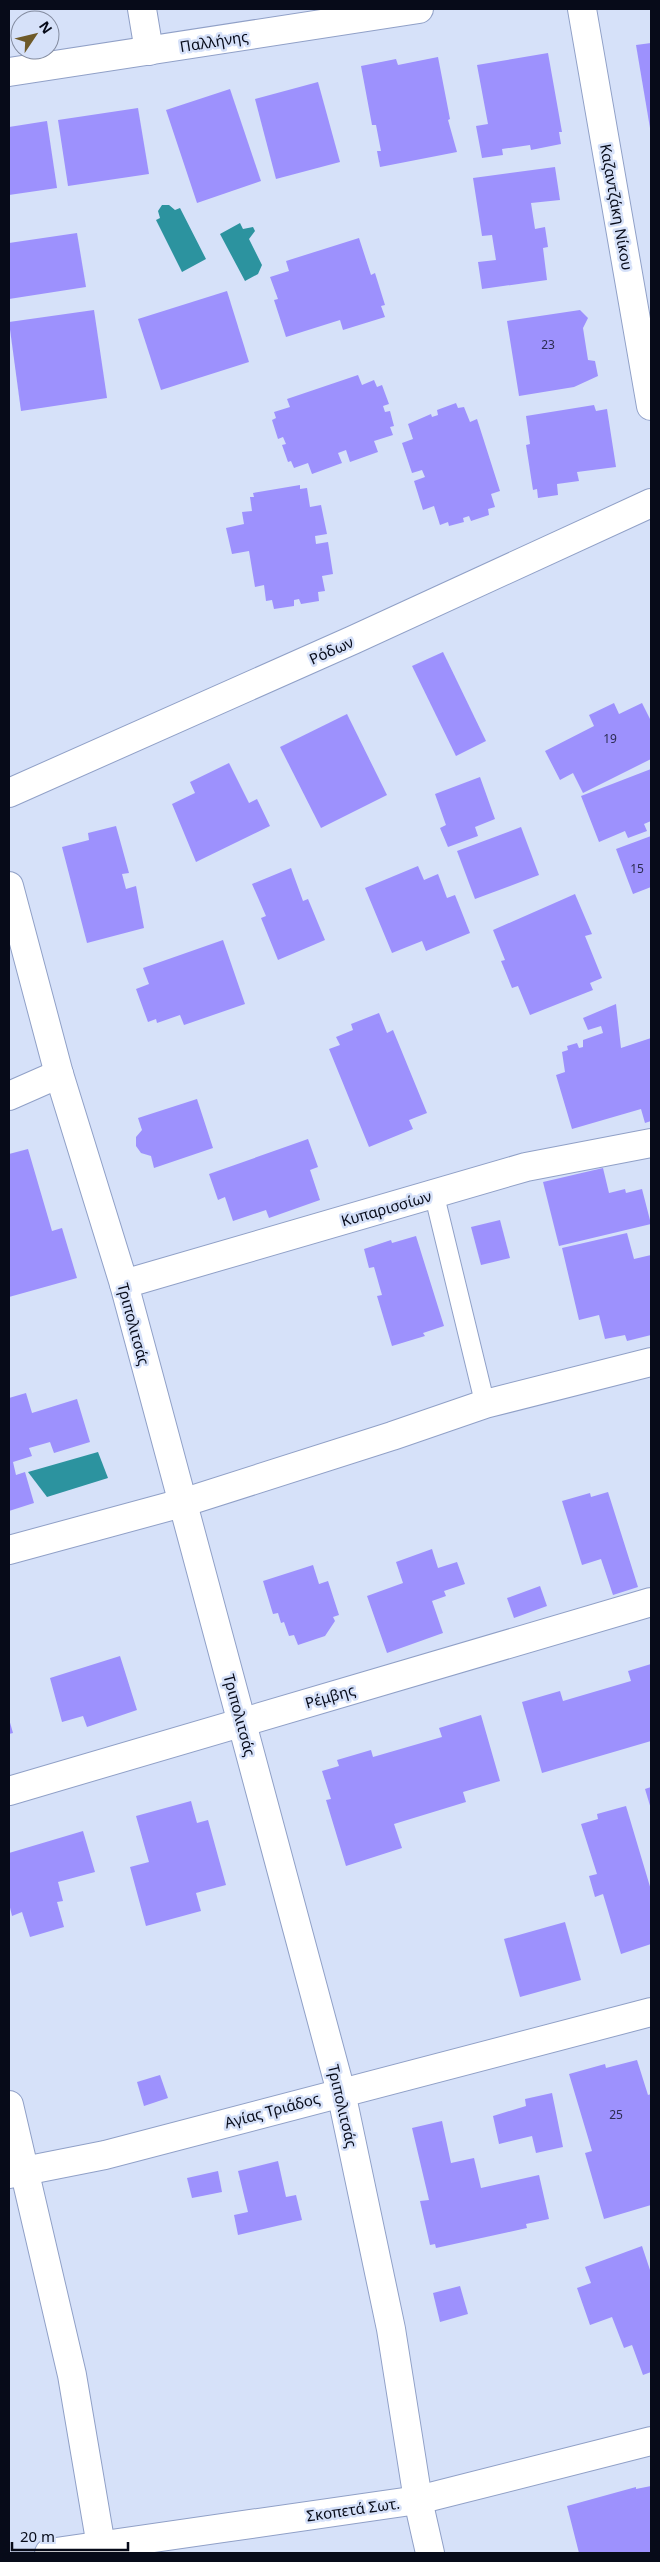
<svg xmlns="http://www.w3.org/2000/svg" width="660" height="2562" viewBox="0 0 660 2562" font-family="'Noto Sans',sans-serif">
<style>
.water{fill:#2c939f}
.building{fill:#9d91fd}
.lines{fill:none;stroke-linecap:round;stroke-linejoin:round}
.service-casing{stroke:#90a0c7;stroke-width:21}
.minor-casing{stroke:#90a0c7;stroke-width:30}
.service{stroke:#fff;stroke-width:19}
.minor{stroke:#fff;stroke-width:28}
.labels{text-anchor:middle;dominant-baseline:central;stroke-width:5;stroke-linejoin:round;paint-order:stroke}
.number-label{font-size:12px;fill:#2c2c52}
.street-label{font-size:15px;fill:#070b19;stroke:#d6e1f9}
</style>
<rect width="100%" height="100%" fill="#d6e1f9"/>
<g class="water">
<polygon points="162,205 169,205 175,210 180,208 206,259 182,272 156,220 160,218 158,211"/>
<polygon points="240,223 243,229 253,227 255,231 249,239 262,265 258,274 245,281 220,234"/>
<polygon points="98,1452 108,1478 47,1497 28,1472"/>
</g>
<g class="building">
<polygon points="651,43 651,128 650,128 636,45"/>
<polygon points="548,53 562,132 559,132 561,144 531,150 530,145 502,149 503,155 482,158 476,126 488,124 477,65"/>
<polygon points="438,57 450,119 448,120 457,152 380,167 377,151 381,151 376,125 372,125 361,66 396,59 398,65"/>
<polygon points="318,82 340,162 276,179 255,99"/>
<polygon points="230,89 261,181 197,203 166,110"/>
<polygon points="138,108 149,174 68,186 58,120"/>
<polygon points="47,121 57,188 9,195 9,127"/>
<polygon points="555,167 560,200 531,203 535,229 545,227 548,247 543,248 547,280 482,289 478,262 496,260 492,235 482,236 473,178"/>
<polygon points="77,233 86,287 9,299 9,243"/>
<polygon points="359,238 371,275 375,273 385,305 381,306 385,317 343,330 340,320 286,337 274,300 278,299 270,277 289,271 286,261"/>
<polygon points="227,291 249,362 161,390 138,319"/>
<polygon points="94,310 107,398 21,411 9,322"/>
<polygon points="580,310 588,318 583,328 588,360 595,361 598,376 574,387 519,396 507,321"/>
<polygon points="358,375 362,385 374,380 377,387 382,385 389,404 383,406 385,412 390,411 394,426 390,427 393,435 374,441 378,452 350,462 346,450 338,453 342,463 312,474 308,463 294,468 291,461 288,462 282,445 286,444 283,437 278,439 272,420 276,418 274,412 290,407 287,399"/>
<polygon points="456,403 458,408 464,407 470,422 477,419 500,491 491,494 495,507 488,509 489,515 471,521 469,516 463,518 464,522 449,526 448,522 440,525 434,506 423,510 414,481 425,477 422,470 412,473 402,443 413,439 408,424 431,414 432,417 438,415 437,410"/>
<polygon points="594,405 596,411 607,409 616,467 577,472 579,481 557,484 558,495 538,498 537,489 533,490 526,445 530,444 526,416"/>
<polygon points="300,485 300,489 307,488 310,507 321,505 327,534 315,536 316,544 328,542 333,574 322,576 325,591 318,592 319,601 301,604 299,599 294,600 294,606 274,609 272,600 266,601 264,585 255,587 249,551 232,554 226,528 244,524 242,512 252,511 250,497 254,497 253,493"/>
<polygon points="443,652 486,741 456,756 412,666"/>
<polygon points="614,703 619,714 642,703 651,721 651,759 583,793 573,773 560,780 545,751 594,726 589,715"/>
<polygon points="347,714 387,795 321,828 280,747"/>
<polygon points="229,763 249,803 257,799 270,826 196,862 172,804 195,793 190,782"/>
<polygon points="651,769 651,821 644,824 647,831 628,838 625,831 599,842 581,796"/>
<polygon points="480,777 495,819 475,827 478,836 448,847 440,828 446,825 435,794"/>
<polygon points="116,826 129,873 122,874 126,889 136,886 144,928 87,943 62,847 89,840 88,833"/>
<polygon points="521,827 539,875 475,899 457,851"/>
<polygon points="651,836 651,887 633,894 616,849"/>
<polygon points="418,866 424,880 438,874 447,898 455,895 470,933 426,951 422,941 392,953 365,888"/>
<polygon points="291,868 303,901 308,899 325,940 278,960 261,918 266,916 252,884"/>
<polygon points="575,894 592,934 585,936 602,978 590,983 593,990 530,1015 518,986 512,988 501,961 505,960 493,930"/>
<polygon points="223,940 245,1004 184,1025 180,1015 157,1023 156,1019 148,1022 136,989 149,984 143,968"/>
<polygon points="616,1004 621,1048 651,1038 651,1121 645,1123 641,1109 572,1129 556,1075 565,1072 562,1052 568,1050 567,1046 577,1043 579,1048 583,1047 583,1040 603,1033 601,1026 588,1030 583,1018"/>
<polygon points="379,1013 387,1033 393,1030 427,1113 409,1120 413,1129 369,1147 329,1049 340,1045 336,1037 353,1030 351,1024"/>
<polygon points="197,1099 213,1148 154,1168 151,1156 141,1153 136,1146 136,1137 142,1130 138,1118"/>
<polygon points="308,1139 318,1167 310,1170 320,1200 269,1218 266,1210 233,1221 225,1197 218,1200 209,1174"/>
<polygon points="28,1149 52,1231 62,1228 77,1278 9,1297 9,1154"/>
<polygon points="603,1168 609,1193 625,1189 626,1193 642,1189 651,1224 559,1246 543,1182"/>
<polygon points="500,1220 510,1258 481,1265 471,1227"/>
<polygon points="627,1233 634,1259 651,1255 651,1335 627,1341 625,1335 605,1339 599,1315 579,1320 562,1248"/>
<polygon points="416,1236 444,1326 423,1333 425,1336 392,1346 377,1296 382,1295 374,1267 369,1268 364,1249 391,1240 392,1243"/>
<polygon points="26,1393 32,1413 77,1399 90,1442 54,1453 50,1442 29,1448 32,1456 13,1462 16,1475 25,1472 34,1503 9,1511 9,1398"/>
<polygon points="608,1492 638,1587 613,1595 601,1559 582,1565 562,1501 590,1493 591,1497"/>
<polygon points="432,1549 438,1568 457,1562 465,1584 444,1591 446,1596 432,1601 443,1633 387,1653 367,1596 403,1583 396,1562"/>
<polygon points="313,1565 319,1584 328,1581 339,1615 333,1617 335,1621 325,1636 298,1645 294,1635 289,1636 284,1622 281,1623 278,1613 273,1614 263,1581"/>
<polygon points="540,1586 547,1606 514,1618 507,1598"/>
<polygon points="120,1656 137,1710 87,1727 83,1716 62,1722 50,1678"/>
<polygon points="651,1664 651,1741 542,1773 522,1702 560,1691 563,1701 631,1681 628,1671"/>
<polygon points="481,1715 500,1781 463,1792 466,1802 394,1824 402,1848 346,1866 326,1800 331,1799 322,1771 339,1766 337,1760 371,1750 373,1757 442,1737 439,1728"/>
<polygon points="9,1719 13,1733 9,1734"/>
<polygon points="651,1787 651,1809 645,1789"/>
<polygon points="191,1801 197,1823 208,1820 226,1885 196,1893 201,1911 146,1926 130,1867 149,1862 136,1816"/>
<polygon points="626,1806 651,1890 651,1944 621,1954 603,1894 595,1897 589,1876 597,1874 581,1824 598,1819 597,1814"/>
<polygon points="83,1831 95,1872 58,1882 63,1901 57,1902 64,1927 30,1937 22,1912 12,1916 9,1903 9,1853"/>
<polygon points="565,1922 581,1980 520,1997 504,1939"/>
<polygon points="637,2060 648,2095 651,2094 651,2205 604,2219 585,2153 592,2151 569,2074 605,2064 606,2068"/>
<polygon points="160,2075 168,2098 144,2106 137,2082"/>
<polygon points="552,2093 563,2147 536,2153 532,2136 499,2144 493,2116 526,2106 525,2099"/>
<polygon points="442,2121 451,2163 474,2158 481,2188 539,2175 549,2219 526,2224 527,2228 436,2248 435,2244 430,2245 420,2201 429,2200 412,2128"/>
<polygon points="278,2161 286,2197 296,2195 302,2220 238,2235 234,2215 248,2212 238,2171"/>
<polygon points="218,2171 222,2192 192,2198 187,2178"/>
<polygon points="642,2246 651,2273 651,2372 643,2375 632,2345 624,2348 612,2317 590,2325 577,2288 591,2283 585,2267"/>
<polygon points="460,2286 468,2314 440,2322 433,2293"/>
<polygon points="651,2486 651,2552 579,2553 567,2506 636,2487 636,2489"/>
</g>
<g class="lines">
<g class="service-casing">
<polyline id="service" points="434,1194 485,1404"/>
</g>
<g class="minor-casing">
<g id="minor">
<polyline points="142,9 149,51"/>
<polyline points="582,9 651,406"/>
<polyline points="9,72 419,9"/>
<polyline points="9,793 353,640 651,503"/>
<polyline points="9,886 59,1074 124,1284 341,2092 391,2329 418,2500 430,2553"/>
<polyline points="9,1096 59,1074"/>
<polyline points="124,1284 526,1167 651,1143"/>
<polyline points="9,1550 182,1503 392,1436 485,1404 651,1362"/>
<polyline points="9,1791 651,1602"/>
<polyline points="9,2105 72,2375 101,2546"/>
<polyline points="9,2174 105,2155 651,2012"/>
<polyline points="49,2553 418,2500 651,2441"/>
</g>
</g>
<use href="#service" class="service"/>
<use href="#minor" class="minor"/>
</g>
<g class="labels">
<g class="number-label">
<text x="548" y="344">23</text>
<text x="610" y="738">19</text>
<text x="637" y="868">15</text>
<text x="616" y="2114">25</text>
</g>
<g class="street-label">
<text transform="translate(214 41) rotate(-9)">Παλλήνης</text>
<text transform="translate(617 207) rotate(80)">Καζαντζάκη Νίκου</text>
<text transform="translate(331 650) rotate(-24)">Ρόδων</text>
<text transform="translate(386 1208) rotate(-16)">Κυπαρισσίων</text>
<text transform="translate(134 1324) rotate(75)">Τριπολιτσάς</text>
<text transform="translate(330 1696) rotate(-16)">Ρέμβης</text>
<text transform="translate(240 1715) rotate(75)">Τριπολιτσάς</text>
<text transform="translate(343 2106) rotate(77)">Τριπολιτσάς</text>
<text transform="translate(272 2110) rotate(-15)">Αγίας Τριάδος</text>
<text transform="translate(353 2509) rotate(-8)">Σκοπετά Σωτ.</text>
</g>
</g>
<rect width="660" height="2562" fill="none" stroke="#070b19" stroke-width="20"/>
<g transform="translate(35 35) rotate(55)"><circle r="24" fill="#d6e1f9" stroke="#838b9f"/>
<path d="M0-4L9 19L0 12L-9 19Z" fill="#6e5a29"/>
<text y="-8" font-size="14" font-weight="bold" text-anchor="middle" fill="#070b19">N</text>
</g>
<path d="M12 2542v8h116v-8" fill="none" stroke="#070b19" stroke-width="2.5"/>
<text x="20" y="2542" font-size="15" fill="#070b19" stroke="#d6e1f9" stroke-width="4" paint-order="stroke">20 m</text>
</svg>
